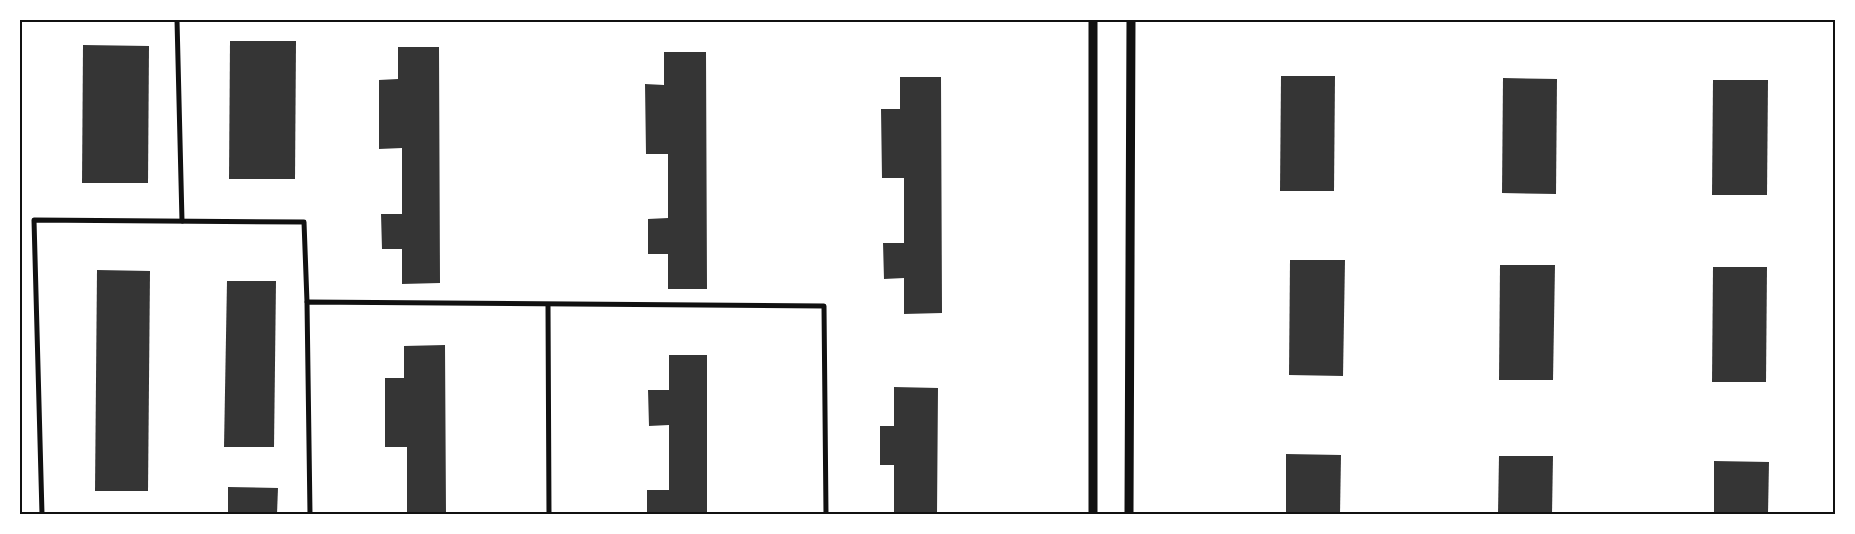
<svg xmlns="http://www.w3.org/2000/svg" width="1855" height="534" viewBox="0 0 1855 534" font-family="'Golos Text',sans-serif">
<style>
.building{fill:#353535}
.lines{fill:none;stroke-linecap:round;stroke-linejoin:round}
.minor{stroke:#111;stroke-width:5}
.tertiary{stroke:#111;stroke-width:9}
.neatline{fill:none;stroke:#111;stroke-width:2}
</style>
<rect width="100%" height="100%" fill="#fff"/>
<g class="building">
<polygon points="230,41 296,41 295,179 229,179"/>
<polygon points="83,45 149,46 148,183 82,183"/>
<polygon points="398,47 439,47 440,283 402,284 402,249 382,249 381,214 402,214 402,148 379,149 379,80 398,79"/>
<polygon points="664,52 706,52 707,289 668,289 668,254 648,254 648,219 668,218 668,154 646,154 645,84 664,85"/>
<polygon points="1281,76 1335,76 1334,191 1280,191"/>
<polygon points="900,77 941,77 942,313 904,314 904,278 884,279 883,243 904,243 904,178 882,178 881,109 900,109"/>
<polygon points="1503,78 1557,79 1556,194 1502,193"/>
<polygon points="1713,80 1768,80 1767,195 1712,195"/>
<polygon points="1290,260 1345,260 1343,376 1289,375"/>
<polygon points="1500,265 1555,265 1553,380 1499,380"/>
<polygon points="1713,267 1767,267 1766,382 1712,382"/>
<polygon points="97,270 150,271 148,491 95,491"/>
<polygon points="227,281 276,281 274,447 224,447"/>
<polygon points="445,345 446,514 407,514 407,447 385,447 385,378 404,378 404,346"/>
<polygon points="669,355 707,355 707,514 647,514 647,490 669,490 669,425 649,426 648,390 669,390"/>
<polygon points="894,387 938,388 937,514 894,514 894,465 880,465 880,426 894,426"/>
<polygon points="1286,454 1341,455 1340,514 1286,514"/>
<polygon points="1499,456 1553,456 1552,514 1498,514"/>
<polygon points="1714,461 1769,462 1768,514 1714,514"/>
<polygon points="228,487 278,488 277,514 228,514"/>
</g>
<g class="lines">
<g class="minor">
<polyline points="177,20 182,221"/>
<polyline points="548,305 549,514"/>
<polyline points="42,514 34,220 304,222 307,302"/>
<polyline points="310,514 307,302 824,306 826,514"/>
</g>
<g class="tertiary">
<polyline points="1093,514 1093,20"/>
<polyline points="1129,514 1131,20"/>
</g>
</g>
<rect width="1855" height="534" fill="none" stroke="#ffffff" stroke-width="42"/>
<rect x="21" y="21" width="1813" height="492" class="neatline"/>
</svg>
